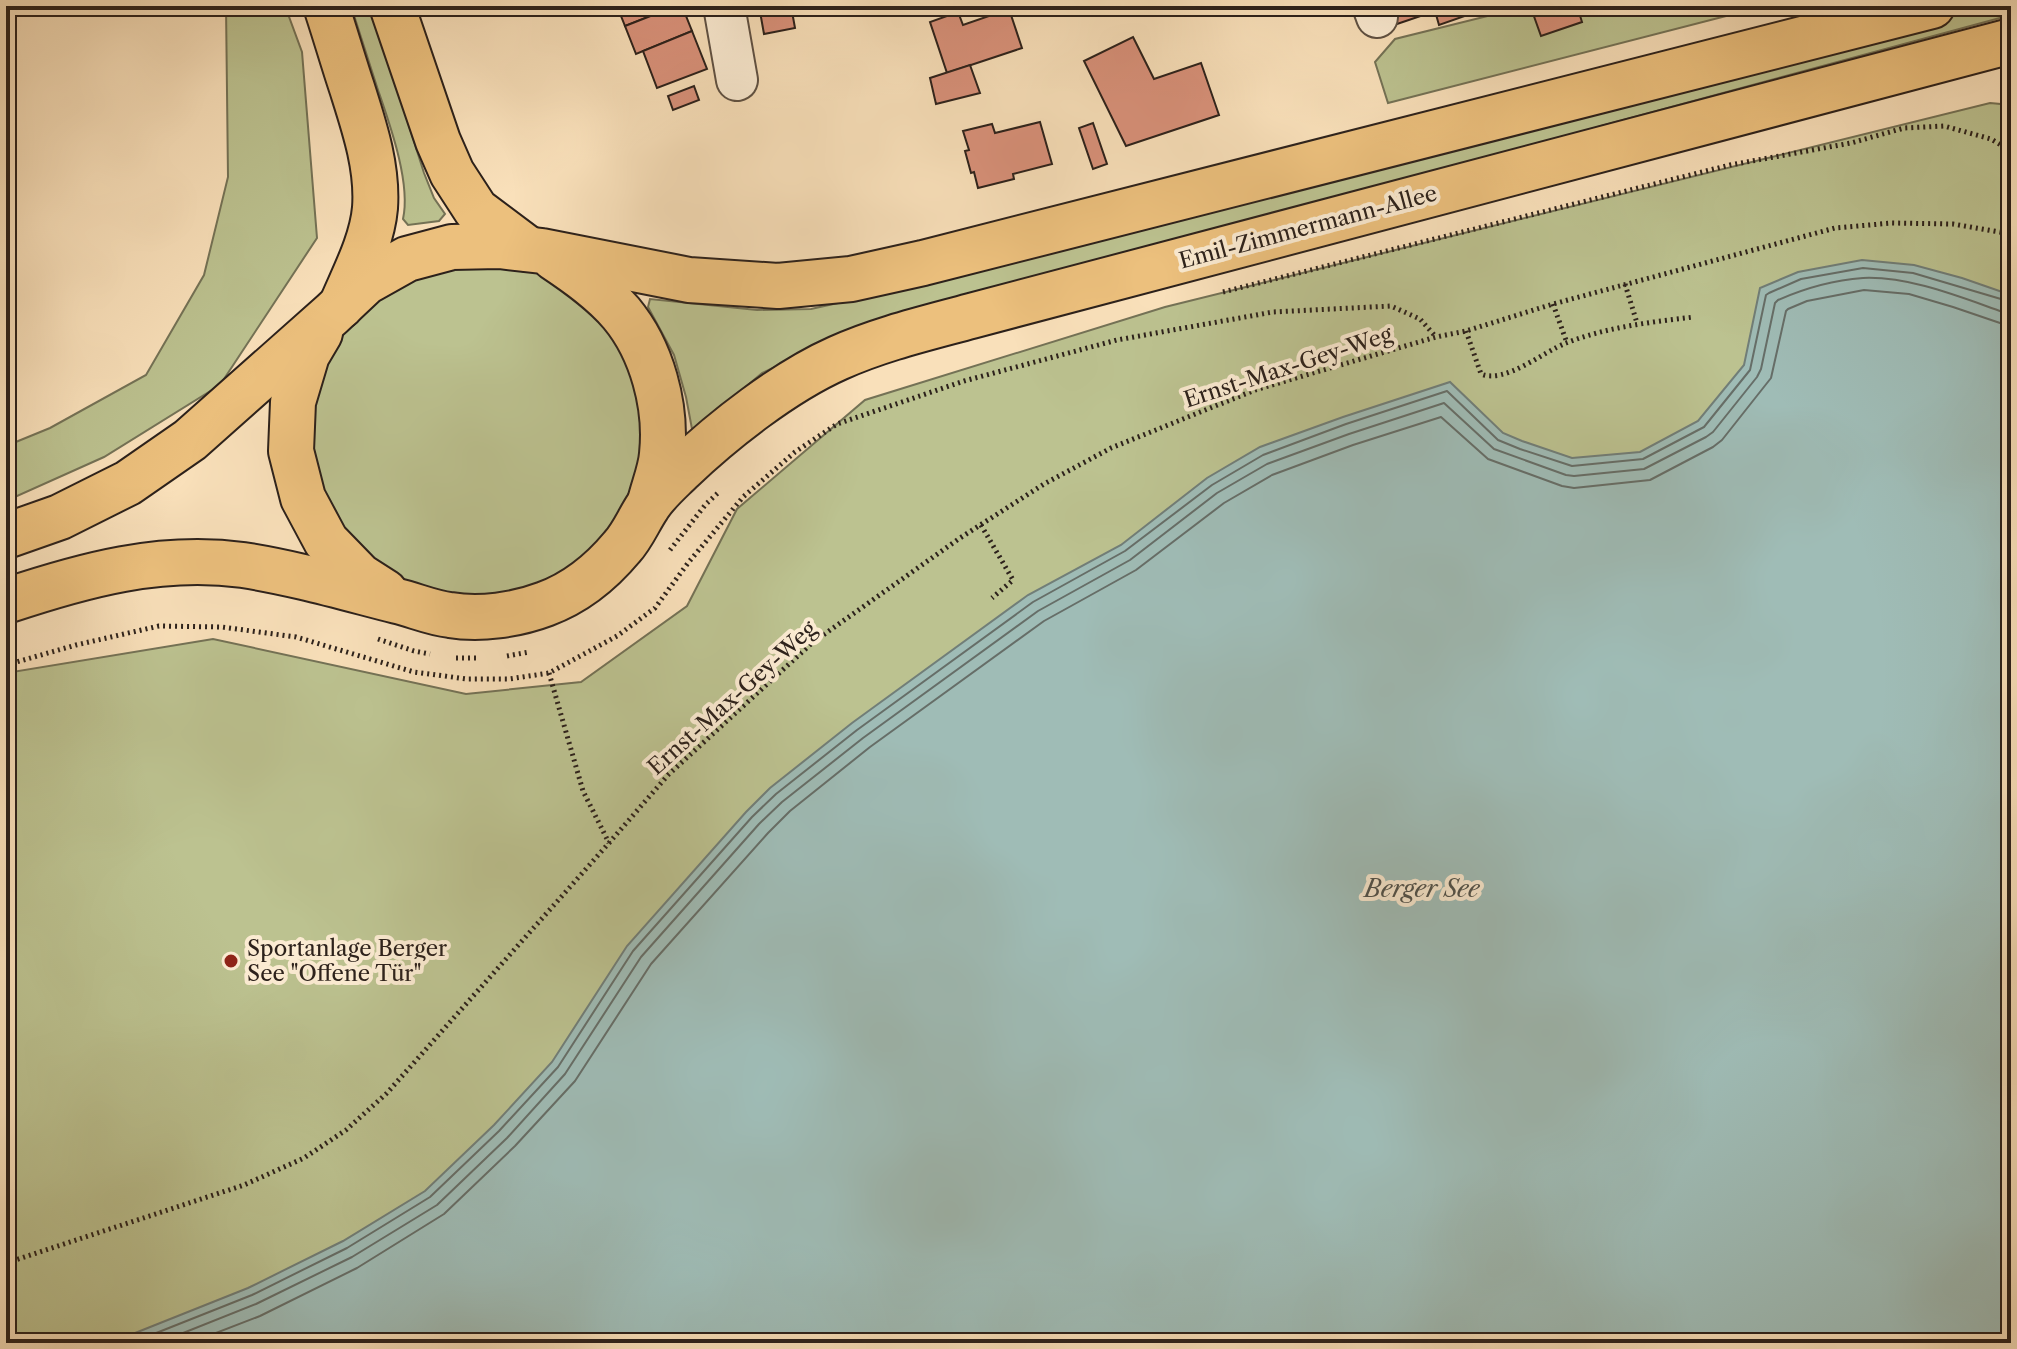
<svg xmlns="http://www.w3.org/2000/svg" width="2017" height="1349" viewBox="0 0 2017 1349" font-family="'Libre Caslon Text',serif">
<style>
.green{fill:#bcc290;stroke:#747256;stroke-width:2}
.water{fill:#9fbcb6;stroke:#717e78;stroke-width:2}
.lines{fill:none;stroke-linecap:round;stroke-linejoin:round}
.shore{stroke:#666e68;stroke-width:2}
.building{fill:#d9917a;stroke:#2c211b;stroke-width:2}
.minor-casing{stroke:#5f5143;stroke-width:44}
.major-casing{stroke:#2c211b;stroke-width:48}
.highway-casing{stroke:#2c211b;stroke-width:48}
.path{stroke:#2c211b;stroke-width:5;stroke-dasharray:2 4;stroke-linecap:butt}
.minor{stroke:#fbebd2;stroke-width:40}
.major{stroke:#ecc07d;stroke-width:44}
.highway{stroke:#ecc07d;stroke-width:44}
.poi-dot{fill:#8f2418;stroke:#fbebd2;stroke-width:3}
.labels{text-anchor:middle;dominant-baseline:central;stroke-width:8;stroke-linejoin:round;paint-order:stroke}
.street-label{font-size:22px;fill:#2c211b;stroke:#fbebd2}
.poi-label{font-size:22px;fill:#2c211b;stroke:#fbebd2;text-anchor:start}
.water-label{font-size:24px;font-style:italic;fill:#4e504a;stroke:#fbebd2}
</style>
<rect width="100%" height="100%" fill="#f9e0ba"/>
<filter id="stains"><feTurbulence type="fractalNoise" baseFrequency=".0025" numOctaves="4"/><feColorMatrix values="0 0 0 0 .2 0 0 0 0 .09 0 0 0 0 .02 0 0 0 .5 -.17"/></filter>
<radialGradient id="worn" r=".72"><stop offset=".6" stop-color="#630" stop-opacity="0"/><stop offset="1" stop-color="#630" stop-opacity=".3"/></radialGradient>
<g class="green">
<polygon points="226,6 285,6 302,52 317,238 220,385 104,457 6,501 6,446 50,428 146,375 204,275 228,177"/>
<path d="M351 6H371L424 173 434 198 445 214 439 221 408 225 403 219C411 183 390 125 378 90 369 62 360 34 351 6Z"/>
<polygon points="1528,6 1765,6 1388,103 1375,62 1395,39"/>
<polygon points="1992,6 2011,6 2011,15 1601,126 1513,156 804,353 762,373 703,423 692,429 686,397 674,355 648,307 650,299 757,310 811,309 847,301 1198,213"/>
<polygon points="1990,103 2011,105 2011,1343 6,1343 6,673 213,639 466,694 581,682 687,606 737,509 865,400 1165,307"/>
<circle cx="477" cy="429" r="168"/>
</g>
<polygon class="water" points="1862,260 1914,265 1962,278 2011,295 2011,1343 110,1343 248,1288 343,1241 425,1191 494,1125 552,1062 627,946 746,812 770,788 852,723 1028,595 1121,545 1207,478 1260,447 1343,417 1450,382 1503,433 1522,441 1572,458 1640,452 1698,421 1744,365 1760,288 1798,272"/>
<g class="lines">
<g class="shore">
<polyline points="131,1343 252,1295 347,1248 430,1197 499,1131 558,1067 633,951 752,817 776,794 857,730 1033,602 1125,551 1212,485 1263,455 1346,424 1447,391 1498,440 1520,449 1572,466 1643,459 1704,427 1750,370 1766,295 1769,293 1801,279 1863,268 1913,273 2011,302"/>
<path d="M158 1343 256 1304 352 1257 437 1205 507 1138 565 1074 641 957 759 824 782 802 863 738 1038 611 1130 560 1217 493 1267 464 1349 434 1444 403 1494 449 1566 475 1574 476 1644 469 1706 437 1713 432 1757 377 1761 369 1775 303 1778 300C1803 289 1835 280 1863 278 1909 276 1960 297 2003 312H2011"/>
<polyline points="190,1343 260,1316 357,1268 444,1214 515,1146 575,1081 651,964 768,833 790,811 870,747 1044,621 1136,570 1224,503 1272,475 1353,445 1441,417 1488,459 1562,486 1574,488 1650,480 1713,447 1722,440 1771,378 1786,311 1788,309 1807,301 1864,290 1909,294 1953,307 2000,323 2011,324"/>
</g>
</g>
<g class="building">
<polygon points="617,6 676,6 625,26"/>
<polygon points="676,6 682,6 692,31 636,54 625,26"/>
<polygon points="759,6 791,6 795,28 764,34"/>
<polygon points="1387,6 1450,6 1397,24"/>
<polygon points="1450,6 1480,6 1482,10 1439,25 1435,11"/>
<polygon points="1537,6 1577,6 1582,22 1541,36 1531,8"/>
<polygon points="1009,9 1022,48 947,73 930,22 958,12 963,25"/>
<polygon points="692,31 707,69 657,88 643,51"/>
<polygon points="1133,37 1154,79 1201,63 1219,115 1126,146 1084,61"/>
<polygon points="970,65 980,93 936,104 930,78"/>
<polygon points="694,86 699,100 673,110 668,96"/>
<polygon points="1040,122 1052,164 1013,174 1014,179 978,188 974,172 971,173 965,151 969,150 963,131 992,124 995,133"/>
<polygon points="1093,123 1107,164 1093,169 1079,128"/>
</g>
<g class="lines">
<g class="minor-casing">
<g id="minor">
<polyline points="724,6 737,80"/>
<polyline points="1373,6 1377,17"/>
</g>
</g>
<g class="major-casing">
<g id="major">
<path d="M554 258C578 274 602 291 621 313 652 350 667 406 662 454 661 469 654 486 650 502"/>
<polyline points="320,333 307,355 293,402 291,451 303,498 326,541 360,576 385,592"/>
<polyline points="6,536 60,517 128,483 190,440 332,314 366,282 407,259 452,247 499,246 542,251 689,280 778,286 851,279 923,263 1932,6"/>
<path d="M6 601C84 575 160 554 243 565 295 573 346 588 397 601 414 605 432 613 450 615 480 620 516 615 545 604 575 593 602 571 622 547 633 535 639 519 648 506 656 493 670 481 681 470 723 430 784 382 838 358 880 339 927 328 971 316L2011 41"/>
</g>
</g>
<g class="highway-casing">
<g id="highway">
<path d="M326 6C335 33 343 61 352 88 364 126 378 167 375 208 372 242 354 275 341 306"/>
<polyline points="392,6 438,141 452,173 476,210 528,249"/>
</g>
</g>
<g class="path">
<polyline points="1625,284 1637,323"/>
<polyline points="1223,292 1730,165 1851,143 1904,128 1944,126 1991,139 2011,151"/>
<polyline points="1553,304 1567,343"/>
<path d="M1466 331 1481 374C1505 384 1543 352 1566 343 1607 327 1651 322 1694 317"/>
<polyline points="981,525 1013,580 992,598"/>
<polyline points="670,550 706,504 720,491"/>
<polyline points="378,639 414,651 430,654"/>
<polyline points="507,656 529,652"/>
<polyline points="456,658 477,658"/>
<polyline points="6,665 76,645 159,626 222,627 296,637 414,672 467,679 509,679 549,673 617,636 655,608 688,563 743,497 795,452 837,424 964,381 1117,340 1273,312 1391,306 1420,319 1436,337"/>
<polyline points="549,673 583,791 609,843"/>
<polyline points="6,1263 244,1185 304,1158 346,1130 387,1093 609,843 668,775 812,643 960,538 1044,484 1111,448 1255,390 1436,337 1466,331 1553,304 1835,228 1892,223 1953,224 2011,234"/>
</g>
<use href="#minor" class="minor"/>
<use href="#major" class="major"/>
<use href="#highway" class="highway"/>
</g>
<circle class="poi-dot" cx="231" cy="961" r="8"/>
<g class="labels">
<g class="street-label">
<text transform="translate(1308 227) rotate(-15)">Emil-Zimmermann-Allee</text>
<text transform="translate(1288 367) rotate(-18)">Ernst-Max-Gey-Weg</text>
<text transform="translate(732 698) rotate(-42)">Ernst-Max-Gey-Weg</text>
</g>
<g class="poi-label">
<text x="247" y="948">Sportanlage Berger<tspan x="247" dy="25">See "Offene Tür"</tspan></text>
</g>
<g class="water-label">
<text x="1422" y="888">Berger See</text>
</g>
</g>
<rect width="2017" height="1349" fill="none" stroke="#f9e0ba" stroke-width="32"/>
<rect x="8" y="8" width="2001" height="1333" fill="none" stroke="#2c211b" stroke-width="4"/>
<rect x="16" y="16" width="1985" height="1317" fill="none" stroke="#2c211b" stroke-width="2"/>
<rect width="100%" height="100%" filter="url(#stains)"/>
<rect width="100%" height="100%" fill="url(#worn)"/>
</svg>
